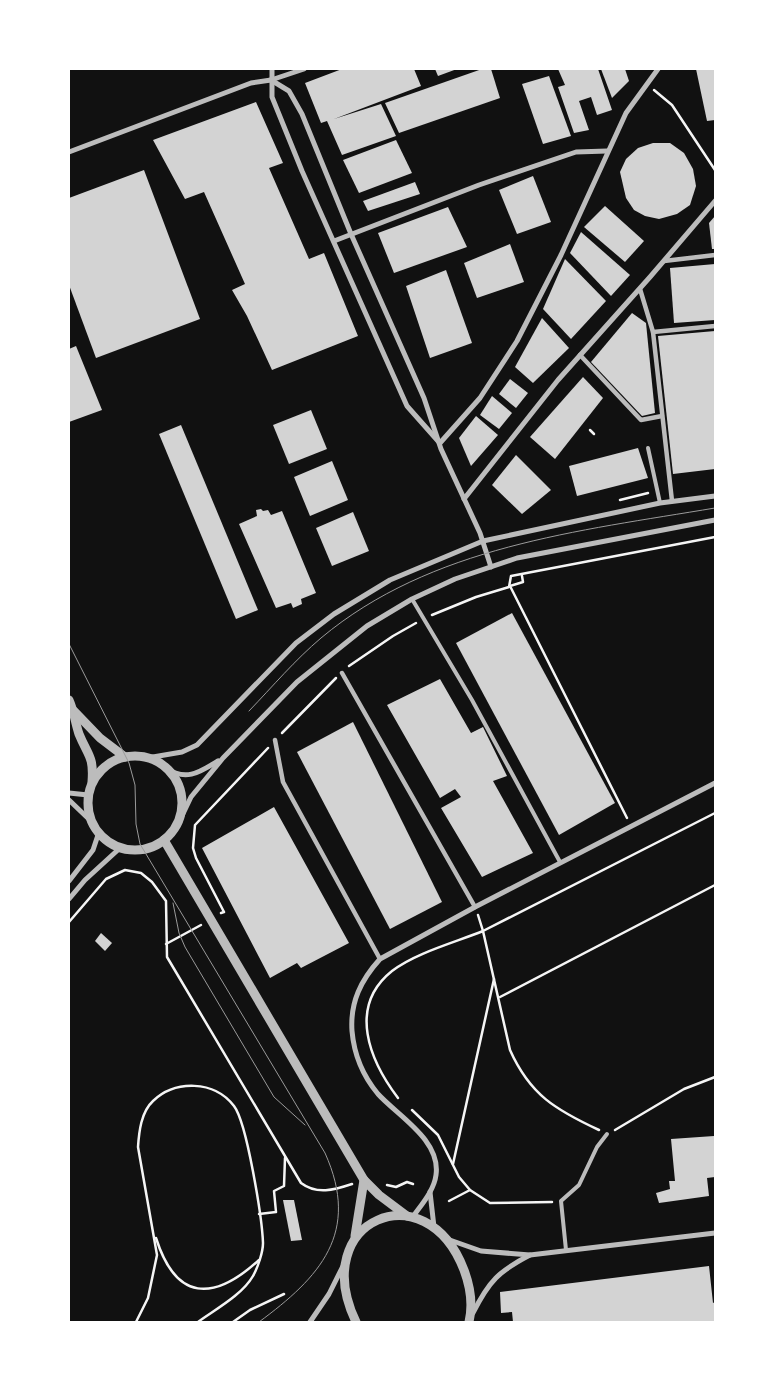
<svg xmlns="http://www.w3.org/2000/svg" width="784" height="1391" viewBox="0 0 784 1391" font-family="Helvetica,sans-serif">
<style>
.building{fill:#d3d3d3}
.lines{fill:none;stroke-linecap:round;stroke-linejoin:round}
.path{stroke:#f5f5f5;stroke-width:2.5}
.service{stroke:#bcbcbc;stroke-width:4}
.pedestrian{stroke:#bcbcbc;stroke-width:4.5}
.minor{stroke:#bcbcbc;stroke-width:5}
.tertiary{stroke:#bcbcbc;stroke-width:9}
.tram{stroke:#9a9a9a;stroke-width:1}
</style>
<rect width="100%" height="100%" fill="#111"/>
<g class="building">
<polygon points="342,69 414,69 421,86 334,119 381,104 396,136 342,155 327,121 321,123 305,83"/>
<polygon points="435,69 457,69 438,76"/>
<polygon points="482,69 491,69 500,98 399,133 385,103"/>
<polygon points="558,69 598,69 612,110 597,115 591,97 579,101 589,130 574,133 558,87 565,85"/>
<polygon points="601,69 625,69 629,81 612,98"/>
<polygon points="696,69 715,69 715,120 707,121"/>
<polygon points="549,76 571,136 543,144 522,84"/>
<polygon points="256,102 283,163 269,168 309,259 324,253 358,336 272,370 247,316 232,290 245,284 204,192 185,199 153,140"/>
<polygon points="396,140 412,173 359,193 343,160"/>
<polygon points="653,143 670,143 684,153 693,169 696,186 690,205 677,214 659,219 645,216 634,210 626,198 620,172 626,159 638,148"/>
<polygon points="144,170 200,319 96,358 69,285 69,198"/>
<polygon points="533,176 551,222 517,234 499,190"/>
<polygon points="415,182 420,194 368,211 363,201"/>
<polygon points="605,206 644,241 625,262 584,227"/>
<polygon points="448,207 467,247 394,273 378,233"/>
<polygon points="715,216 715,249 712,249 709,223"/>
<polygon points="581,232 630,275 611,296 570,253"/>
<polygon points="510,244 524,282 477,298 464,263"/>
<polygon points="565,259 606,301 571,339 543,309"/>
<polygon points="715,264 715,320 674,323 670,268"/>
<polygon points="446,270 472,343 430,358 406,286"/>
<polygon points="632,313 646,323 655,413 642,416 591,362"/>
<polygon points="542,318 569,348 533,383 515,367"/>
<polygon points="715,331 715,469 673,474 658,336"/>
<polygon points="76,346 102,410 69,422 69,349"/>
<polygon points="583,377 603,398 555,459 530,437"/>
<polygon points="510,379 528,393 516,408 499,394"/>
<polygon points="492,396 512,413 499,429 480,415"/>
<polygon points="311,410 327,449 289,464 273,425"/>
<polygon points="476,416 498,435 471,466 459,438"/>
<polygon points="181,425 258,610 236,619 159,434"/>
<polygon points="638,448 648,478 577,496 569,466"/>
<polygon points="516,455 551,490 522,514 492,485"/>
<polygon points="332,461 348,500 310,516 294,477"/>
<polygon points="261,509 263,511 268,510 271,515 282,511 316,593 301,599 302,604 293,608 291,603 276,608 239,524 257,516 256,510"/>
<polygon points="353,512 369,551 332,566 316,528"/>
<polygon points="512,613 615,803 559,835 456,643"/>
<polygon points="440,679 471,733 483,727 507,776 493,781 533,853 482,877 441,808 461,797 455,789 440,798 387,705"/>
<polygon points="353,722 442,902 390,929 297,752"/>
<polygon points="274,807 349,943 301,968 297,963 270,978 202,848"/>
<polygon points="101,933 112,943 105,951 95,941"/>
<polygon points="714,1136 715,1177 707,1178 709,1196 659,1203 656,1193 670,1189 669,1181 675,1181 671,1139"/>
<polygon points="283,1200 294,1200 302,1240 291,1241"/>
<polygon points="709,1266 713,1303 715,1302 715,1322 513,1322 512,1312 501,1313 500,1292"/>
</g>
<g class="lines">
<g class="path">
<polyline points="654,90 672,105 715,170"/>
<polyline points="590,430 594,434"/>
<polyline points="620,500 648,493"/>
<polyline points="522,576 523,582 510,586 627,818"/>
<polyline points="432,615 476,597 509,587 511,576 715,537"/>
<polyline points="349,666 393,636 416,623"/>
<polyline points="282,733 336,678"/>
<polyline points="221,913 224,912 196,858 193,848 195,825 268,748"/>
<path d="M69 922 106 879 125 870 141 873 152 882 166 901 167 957 301 1183C317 1195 334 1190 352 1184"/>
<polyline points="166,944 201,925"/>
<polyline points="500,997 715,885"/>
<path d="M398 1098C370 1061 347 1007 392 971 415 953 456 942 483 931L478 915"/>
<polyline points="412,1110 438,1135 459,1177 470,1190 490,1203 552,1202"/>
<path d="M599 1130C556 1110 530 1095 510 1050L483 931 715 813"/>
<polyline points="615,1130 684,1089 715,1077"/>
<polyline points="453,1164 494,979"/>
<polyline points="387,1185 396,1187 407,1182 413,1184"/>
<polyline points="449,1201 470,1190"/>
<polyline points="259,1214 276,1212 274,1191 284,1186 285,1158"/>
<path d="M156 1238C176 1301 213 1302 259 1260"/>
<path d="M136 1322 148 1298 157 1255 138 1147C139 1132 141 1112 153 1101 175 1080 214 1080 234 1106 247 1123 262 1218 263 1243 263 1252 258 1267 253 1276 242 1295 216 1309 198 1322"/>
<polyline points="233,1322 250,1310 284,1294"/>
</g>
<g class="service">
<polyline points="648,448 660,503"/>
<polyline points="412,599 472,700 560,862"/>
<polyline points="566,1250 561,1201 579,1185 597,1147 607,1134"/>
</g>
<g class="pedestrian">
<polyline points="664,261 715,255"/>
<polyline points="640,289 653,332 672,501"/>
<polyline points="653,332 715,326"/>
<polyline points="580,355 641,420 662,416"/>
<polyline points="342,673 475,907"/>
<polyline points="275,740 283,782 380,959"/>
</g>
<g class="minor">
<polyline points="272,69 272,97 302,171 407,406 438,441"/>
<polyline points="271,80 289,91 302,114 351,234 424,398 441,449 480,533 491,567"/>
<polyline points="69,152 251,83 271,80 304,69"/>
<polyline points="334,241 479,185 576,152 607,151"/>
<polyline points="440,443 480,398 517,341 561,255 626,113 658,69"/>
<polyline points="464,499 558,380 650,277 715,201"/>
<polyline points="147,758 182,752 197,745 296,643 334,614 390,580 483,541 660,503 715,496"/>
<path d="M166 768C186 782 200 772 218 761"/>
<polyline points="69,793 88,795"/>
<polyline points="69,800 94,824"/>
<polyline points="180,820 191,797 223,758 297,682 367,626 412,599 455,579 517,558 715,520"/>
<polyline points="69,881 93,850 99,832"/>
<polyline points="69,899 85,880 120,848"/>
<polyline points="430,1192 434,1227"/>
<path d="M412 1218C421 1205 434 1191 436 1175 441 1140 398 1116 378 1094 363 1076 354 1054 352 1031 350 1002 361 980 380 959L475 907 715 783"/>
<polyline points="447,1239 481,1251 530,1255 715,1233"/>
<path d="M473 1313C489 1281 499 1271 530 1255"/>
<polyline points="310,1322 329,1294 344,1264"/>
</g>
<g class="tertiary">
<path d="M69 700C74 711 75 722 79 734 88 756 94 756 92 782"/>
<polyline points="74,711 100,738 125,757"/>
<circle cx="135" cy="803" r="47"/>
<polyline points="164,840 364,1180 379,1195 407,1216"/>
<polyline points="355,1236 364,1180"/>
<path d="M356 1322C307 1220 426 1170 464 1270 470 1286 473 1305 469 1322"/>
</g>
<g class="tram">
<path d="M69 644 129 763 135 785 136 824 140 844 325 1153C361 1233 320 1277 259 1322"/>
<path d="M249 711C273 686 295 660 321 638 431 546 579 531 715 508"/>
<polyline points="173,903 179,933 185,947 274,1097 305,1125"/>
</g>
</g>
<rect width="784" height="1391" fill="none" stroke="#ffffff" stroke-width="140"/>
</svg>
